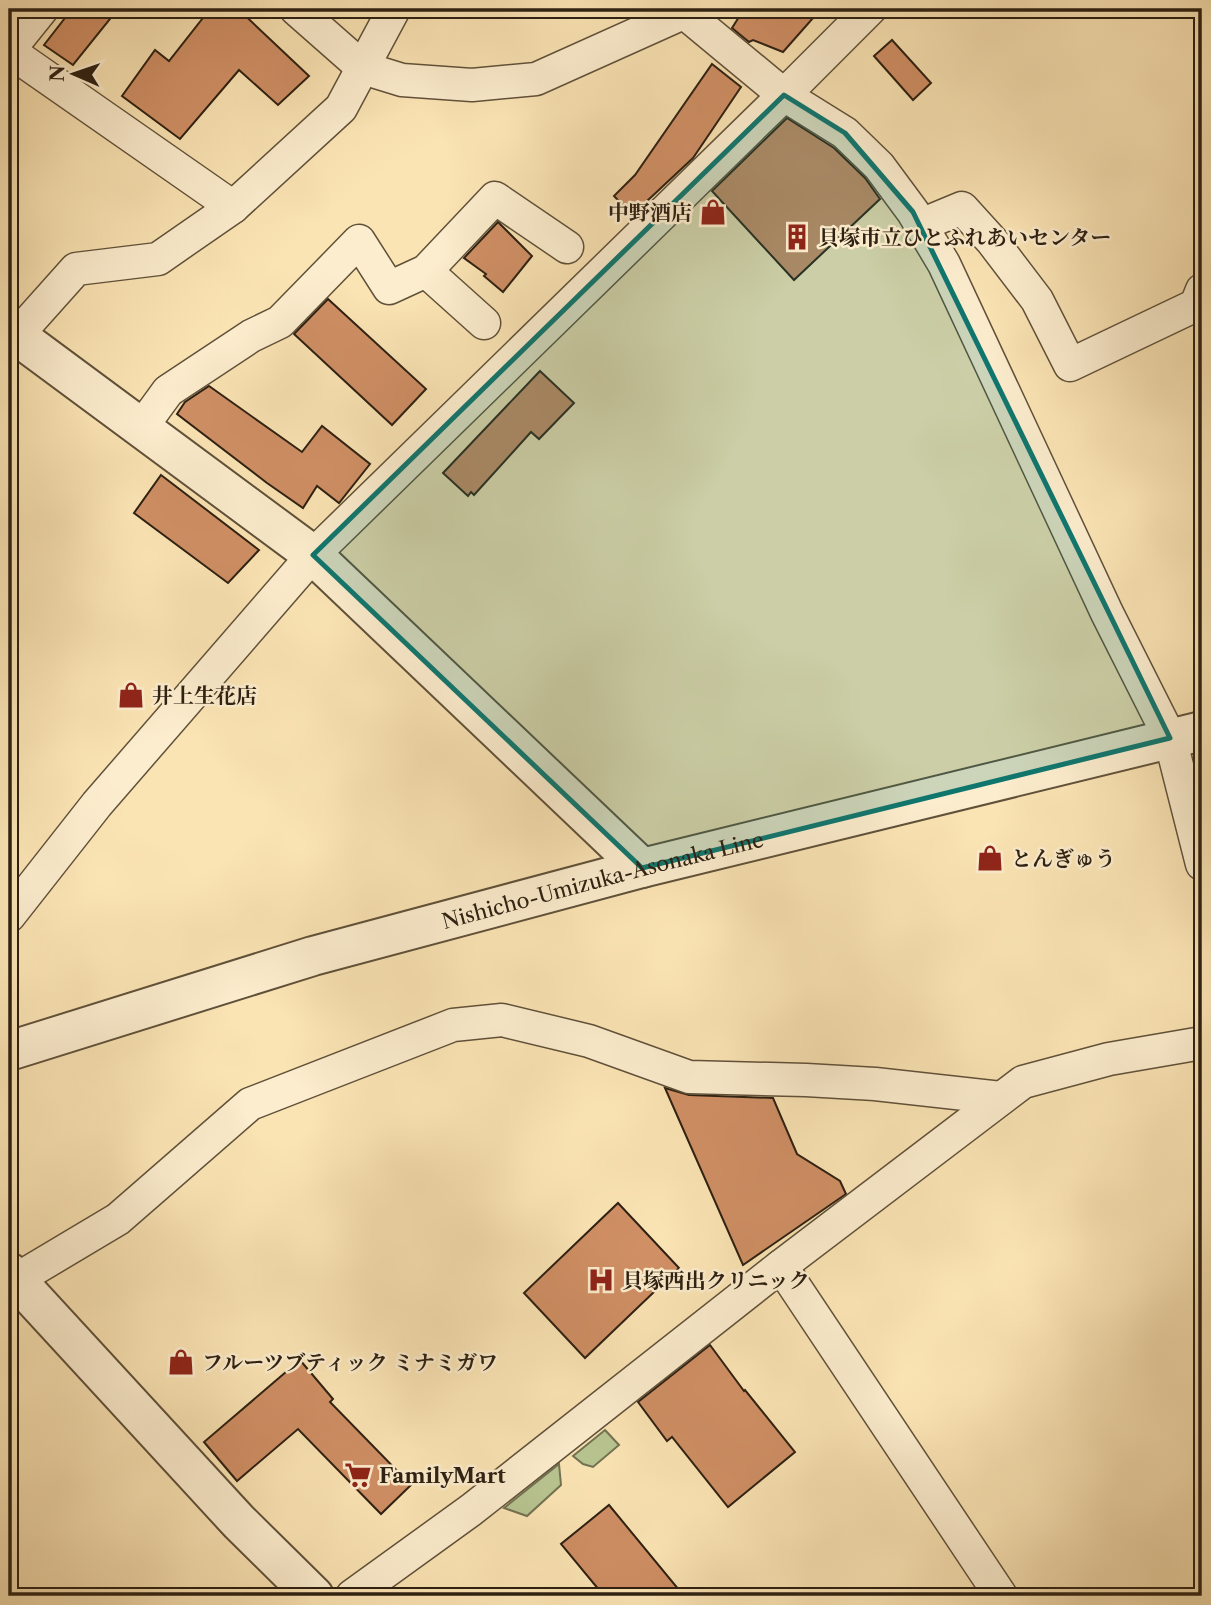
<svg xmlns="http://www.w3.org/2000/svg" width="1211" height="1605" viewBox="0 0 1211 1605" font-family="'Libre Caslon Text','Noto Serif JP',serif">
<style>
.green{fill:#b8c591;stroke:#727252;stroke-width:2}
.building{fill:#d08f65;stroke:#2d2012;stroke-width:2}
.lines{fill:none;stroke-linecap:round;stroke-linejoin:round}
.minor-casing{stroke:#60513a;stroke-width:35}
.tertiary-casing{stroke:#60513a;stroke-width:42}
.minor{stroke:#fcedce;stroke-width:32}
.tertiary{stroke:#fcedce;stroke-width:38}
.marked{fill:#0f766e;fill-opacity:0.2;stroke:#0f766e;stroke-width:5;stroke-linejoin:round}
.labels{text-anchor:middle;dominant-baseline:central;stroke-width:5;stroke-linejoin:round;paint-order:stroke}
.poi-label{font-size:21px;font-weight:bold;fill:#2d2012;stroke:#fcedce;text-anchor:start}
.street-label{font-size:21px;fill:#2d2012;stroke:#fcedce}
</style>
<rect width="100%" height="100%" fill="#fbe4b4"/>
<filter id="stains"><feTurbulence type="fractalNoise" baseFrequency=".00286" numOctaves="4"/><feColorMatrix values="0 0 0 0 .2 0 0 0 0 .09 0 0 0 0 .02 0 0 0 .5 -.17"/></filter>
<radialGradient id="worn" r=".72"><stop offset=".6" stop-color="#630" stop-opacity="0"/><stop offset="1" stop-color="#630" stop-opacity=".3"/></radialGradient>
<g class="green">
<polygon points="605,1430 619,1445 593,1467 583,1464 573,1456"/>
<polygon points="559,1464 561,1485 527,1516 504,1508"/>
</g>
<g class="building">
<polygon points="72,9 118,9 73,65 44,45"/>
<polygon points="210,9 238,9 309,76 278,105 239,70 180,139 122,96 155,50 169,61"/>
<polygon points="744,9 821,9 783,52 753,40 749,42 732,28"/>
<polygon points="892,40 931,83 913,100 874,56"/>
<polygon points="712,64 741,87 693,158 632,215 614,196 635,175"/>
<polygon points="787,118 834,148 865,178 880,199 794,280 712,191"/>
<polygon points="498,222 532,256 503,292 484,276 486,274 464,258"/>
<polygon points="328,299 426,389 392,425 294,334"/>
<polygon points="540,371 574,403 539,439 531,432 474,495 471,492 468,496 443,473"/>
<polygon points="209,386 302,452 322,426 370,464 339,503 317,486 303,508 267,483 177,414 185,402"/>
<polygon points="161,475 259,550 228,583 134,513"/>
<polygon points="665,1088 689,1095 773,1098 797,1154 840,1181 846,1194 743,1265"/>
<polygon points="618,1203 679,1268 585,1358 524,1293"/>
<polygon points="710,1345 744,1391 745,1390 795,1452 728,1507 672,1437 667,1441 638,1402"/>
<polygon points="300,1360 333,1399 330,1402 411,1485 381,1514 298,1429 237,1481 204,1442"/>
<polygon points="609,1505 684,1596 604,1596 561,1544"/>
</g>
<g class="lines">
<g class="minor-casing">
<g id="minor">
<polyline points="296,9 363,68 402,80 472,85 536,79 692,9"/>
<polyline points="680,9 784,95 845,133 879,166 913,212 944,264 1107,613 1170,738 1202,864"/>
<polyline points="9,50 42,9"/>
<polyline points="9,51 233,207"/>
<polyline points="921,225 962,208 992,241 1037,300 1070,365 1196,305 1202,290"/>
<polyline points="426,271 484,323"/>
<polyline points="9,344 76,269 158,259 233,207 341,108 394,9"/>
<polyline points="141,428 168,391 251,336 280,322 359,241 389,288 426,271 495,198 567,247"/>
<polyline points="9,916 97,804 313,555 784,95 870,9"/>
<polyline points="781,1266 1001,1596"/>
<polyline points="9,1284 118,1219 250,1104 453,1025 502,1020 589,1041 689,1077 806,1080 875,1084 1001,1098"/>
<polyline points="352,1596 471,1510 781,1266 1023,1082 1109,1059 1202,1043"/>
</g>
</g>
<g class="tertiary-casing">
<g id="tertiary">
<polyline points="9,330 313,555 642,868"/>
<path id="s1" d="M9 1051 313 956 642 868 1202 731"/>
<polyline points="9,1272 239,1522 314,1596"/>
</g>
</g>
<use href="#minor" class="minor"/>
<use href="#tertiary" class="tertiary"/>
</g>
<path class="marked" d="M784 95 845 133 913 212 1170 738 642 868 313 555Z"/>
<defs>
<g id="shop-bare" transform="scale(2.1)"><path d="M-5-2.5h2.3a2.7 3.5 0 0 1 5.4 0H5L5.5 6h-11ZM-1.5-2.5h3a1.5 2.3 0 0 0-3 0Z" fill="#8f2418" stroke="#fcedce" stroke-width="2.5" paint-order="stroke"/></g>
<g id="building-bare" transform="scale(2.1)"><path d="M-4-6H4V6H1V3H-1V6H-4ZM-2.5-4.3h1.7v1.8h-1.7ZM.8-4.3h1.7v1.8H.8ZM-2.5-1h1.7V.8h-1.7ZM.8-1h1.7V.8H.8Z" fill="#8f2418" stroke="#fcedce" stroke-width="2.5" paint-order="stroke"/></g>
<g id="hospital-bare" transform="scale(2.1)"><path d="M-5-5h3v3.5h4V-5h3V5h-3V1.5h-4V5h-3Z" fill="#8f2418" stroke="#fcedce" stroke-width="2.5" paint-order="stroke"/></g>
<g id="supermarket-bare" transform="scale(2.1)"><path d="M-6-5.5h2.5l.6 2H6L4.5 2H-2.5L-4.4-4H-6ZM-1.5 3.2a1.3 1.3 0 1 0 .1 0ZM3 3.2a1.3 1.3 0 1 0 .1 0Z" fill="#8f2418" stroke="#fcedce" stroke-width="2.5" paint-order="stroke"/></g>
</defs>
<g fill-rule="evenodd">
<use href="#shop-bare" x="713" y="212"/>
<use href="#building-bare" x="797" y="237"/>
<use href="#shop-bare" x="131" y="695"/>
<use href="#shop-bare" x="990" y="858"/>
<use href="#hospital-bare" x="601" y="1280"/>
<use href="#shop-bare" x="181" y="1362"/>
<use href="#supermarket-bare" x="358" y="1475"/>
</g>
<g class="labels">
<g class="poi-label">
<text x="692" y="212" text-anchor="end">中野酒店</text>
<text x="818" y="237">貝塚市立ひとふれあいセンター</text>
<text x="152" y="695">井上生花店</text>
<text x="1011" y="858">とんぎゅう</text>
<text x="622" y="1280">貝塚西出クリニック</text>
<text x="202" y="1362">フルーツブティック ミナミガワ</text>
<text x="379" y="1475">FamilyMart</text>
</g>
<g class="street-label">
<text stroke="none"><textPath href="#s1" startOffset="618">Nishicho-Umizuka-Asonaka Line</textPath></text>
</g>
</g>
<rect width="1211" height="1605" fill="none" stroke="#fbe4b4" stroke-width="35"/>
<rect x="10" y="10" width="1190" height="1584" fill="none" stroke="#2d2012" stroke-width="3.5"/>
<rect x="18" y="18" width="1176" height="1570" fill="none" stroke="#2d2012" stroke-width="2"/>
<g transform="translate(74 74) rotate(272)" stroke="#fcedce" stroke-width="5" paint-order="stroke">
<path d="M0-5L12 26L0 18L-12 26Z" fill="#2d2012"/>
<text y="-10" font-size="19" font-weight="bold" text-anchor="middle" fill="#2d2012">N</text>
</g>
<rect width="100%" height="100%" filter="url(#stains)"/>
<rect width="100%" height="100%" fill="url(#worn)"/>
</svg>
